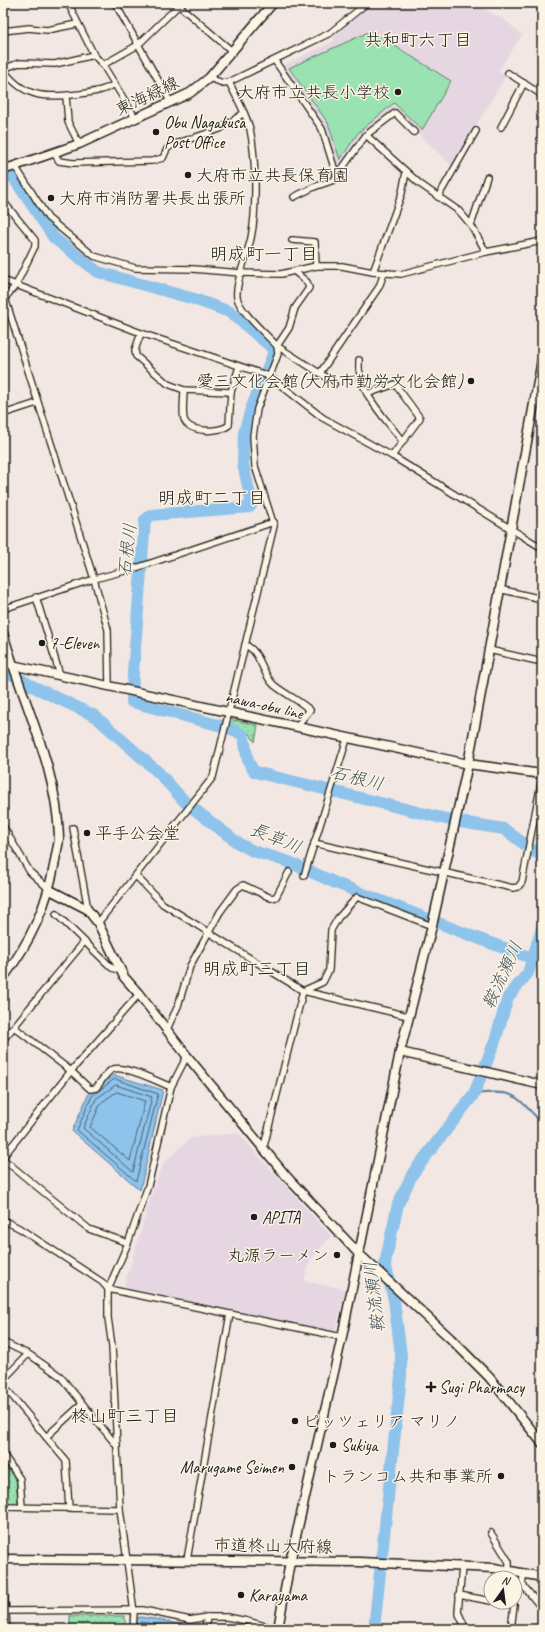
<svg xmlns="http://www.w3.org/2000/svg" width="545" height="1632" viewBox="0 0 545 1632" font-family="Caveat,'Klee One',sans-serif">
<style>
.built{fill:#e6d6e1}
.green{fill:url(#green-dots);stroke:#5b7f66}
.pitch{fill:#9ae2b1;stroke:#5b7f66}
.water{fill:#8ec3eb;stroke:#608098}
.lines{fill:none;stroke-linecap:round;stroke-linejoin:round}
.shore{stroke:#4a5f6f;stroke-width:1}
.stream{stroke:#608098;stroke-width:2}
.river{stroke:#8ec3eb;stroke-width:12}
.street-casing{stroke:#1c1c1c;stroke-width:8}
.secondary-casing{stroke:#1c1c1c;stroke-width:11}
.street{stroke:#fcf5e5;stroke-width:5.5}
.secondary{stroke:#fcf5e5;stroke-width:8}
.poi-dot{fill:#1c1c1c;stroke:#fcf5e5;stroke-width:1.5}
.labels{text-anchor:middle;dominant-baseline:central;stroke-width:3;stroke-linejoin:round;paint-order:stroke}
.poi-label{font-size:17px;fill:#1c1c1c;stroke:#fcf5e5;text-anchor:start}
.street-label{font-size:17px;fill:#1c1c1c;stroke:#fcf5e5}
.neighbourhood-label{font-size:18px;fill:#1c1c1c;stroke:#fcf5e5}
.water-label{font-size:18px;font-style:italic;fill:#445664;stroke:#fcf5e5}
</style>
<defs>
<pattern id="green-dots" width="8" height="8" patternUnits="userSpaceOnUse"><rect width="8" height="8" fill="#9ae2b1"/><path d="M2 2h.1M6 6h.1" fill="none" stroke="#84c198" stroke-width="1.8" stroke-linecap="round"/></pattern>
</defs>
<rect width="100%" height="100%" fill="#f2e7e3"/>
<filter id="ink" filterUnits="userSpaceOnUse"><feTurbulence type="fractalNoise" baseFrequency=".025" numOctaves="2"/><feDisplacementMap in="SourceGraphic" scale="8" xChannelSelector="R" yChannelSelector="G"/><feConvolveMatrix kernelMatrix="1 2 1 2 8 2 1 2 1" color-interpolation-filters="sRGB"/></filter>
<g filter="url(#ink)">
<g class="built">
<polygon points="374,3 472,3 505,20 522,35 498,71 506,75 452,166 394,110 361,135 341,165 336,164 324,126 282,66 334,41 334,35"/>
<polygon points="238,1133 331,1236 310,1260 304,1281 345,1289 335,1333 260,1318 124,1287 153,1190 164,1162 191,1138"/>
</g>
<g class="green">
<polygon points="229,719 258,725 255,742 250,734 228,724"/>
<polygon points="3,1462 16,1480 18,1503 3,1502"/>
<rect x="70" y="1616" width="55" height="13"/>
</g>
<polygon class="pitch" points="371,31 451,81 422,130 394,103 358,133 340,160 328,123 289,68"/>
<g class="water">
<polygon points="114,1075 163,1090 140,1190 72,1131 89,1093"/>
<polygon points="140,1617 161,1620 190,1627 199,1624 201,1629 136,1629 135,1619"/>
</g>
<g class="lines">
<g class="shore">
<polygon points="115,1079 158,1094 136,1181 77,1130 92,1096"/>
<polygon points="116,1085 152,1097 133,1172 83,1128 96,1099"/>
<polygon points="117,1092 145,1101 130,1161 90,1127 101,1103"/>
<polyline points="139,1629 140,1623 141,1622 180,1629"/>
</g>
<path class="stream" d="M474 1094C516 1090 513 1093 542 1123"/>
<g class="river">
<path d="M3 171 13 177 54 238 98 272 194 299 230 312 270 346 274 352 251 409 244 433 243 464 252 504 250 507 151 515 145 520 133 673 132 702 229 728 243 735C248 750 244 760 255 772L454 821 504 829 535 852 538 850 542 860"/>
<polyline points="3,665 8,672 30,685 95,716 159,773 185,802 238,843 253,851 289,862 338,884 490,943 532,958"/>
<polyline points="374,1629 401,1376 401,1355 394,1300 385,1263 398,1204 413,1173 474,1094 495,1041 508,997 528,973 542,928"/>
</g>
<g class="street-casing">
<g id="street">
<polyline points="68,3 94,55 103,65 136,119"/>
<polyline points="115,3 171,103"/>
<polyline points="176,3 233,52"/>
<polyline points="538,3 542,10"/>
<polyline points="3,31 29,28 47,30 77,24"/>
<polyline points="275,61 322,129 337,177"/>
<polyline points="103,65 138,45 178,6"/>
<path d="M3 69C24 99 47 98 80 94 93 92 104 91 115 84"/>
<polyline points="3,69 19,63 55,64 94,55"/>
<polyline points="508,73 542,95"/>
<polyline points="209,78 223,83 229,82 330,33 367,3"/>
<polyline points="66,96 68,122 79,144"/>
<polyline points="501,127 524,83"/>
<polyline points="366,135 420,184 459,211 471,225 486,252"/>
<polyline points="54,153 59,161 73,163 152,161 163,158 167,149 172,145 220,129 244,113"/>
<polyline points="3,161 9,168"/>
<polyline points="15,166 48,218 94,256 135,268 193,269 241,273 281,274 316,266 342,266 373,272 401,274 486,252 542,241"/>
<polyline points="294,197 314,187 334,180 366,135 395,113 414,132"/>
<polyline points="438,197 476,131"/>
<polyline points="3,201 35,240 35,246 16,285 5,298 94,579 108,630 109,686"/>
<polyline points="471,225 487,177"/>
<polyline points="292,240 315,242 316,266"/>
<polyline points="294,271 307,282 309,288 295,308 289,328 277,346 332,381 334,384"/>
<polyline points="373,272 402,193 406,172"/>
<polyline points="3,280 141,333 269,376 323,418 392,456 542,548"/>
<polyline points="141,333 135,350 136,356 168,384 184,390 231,392"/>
<path d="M359 360C356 391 385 417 402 441"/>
<polyline points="320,373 379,287 384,273"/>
<path d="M184 390C184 399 182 411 184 419 188 433 220 433 229 425L231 392 239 367"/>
<polyline points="367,394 395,384 420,418 392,456"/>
<polyline points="3,414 37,403"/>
<polyline points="499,589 542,599"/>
<polyline points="36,597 60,675"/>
<polyline points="3,609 94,579 136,568 274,522"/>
<path d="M245 645C261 651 262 675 274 685 285 694 299 700 310 710L300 722 299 728"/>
<polyline points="489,650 542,662"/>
<polyline points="3,826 30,872 50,890"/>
<polyline points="73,828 87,904 87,909"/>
<polyline points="314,843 513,888 518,887 522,882 541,783"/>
<polyline points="3,845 8,837"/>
<polyline points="136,876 163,904 303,991 408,1016"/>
<polyline points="304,876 347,739"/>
<polyline points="56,914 112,968 119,970"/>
<path d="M98 923 213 777 274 526 255 466 253 436 257 409 278 354 277 346C267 335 239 311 237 297 235 283 248 253 251 238 257 210 256 157 250 129 246 113 236 97 229 82"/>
<polyline points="303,991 323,982 329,970 331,930 338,918 357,897 432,926"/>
<path d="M14 1027 71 1071 90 1089 96 1088C101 1082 106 1072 113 1069 125 1065 159 1082 171 1087"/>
<polyline points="167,1029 178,1006 190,966 220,912 237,889 243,885 271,898 276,897 289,872"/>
<polyline points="3,1040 84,942"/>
<polyline points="263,1150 303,991"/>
<polyline points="3,1157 71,1071 139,994"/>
<polyline points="3,1159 89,1229 128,1243"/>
<polyline points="3,1220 19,1228 102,1282 108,1289 342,1337"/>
<polyline points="3,1342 30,1355 60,1376 117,1446"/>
<polyline points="3,1380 28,1354"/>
<polyline points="3,1385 66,1461 69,1509"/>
<polyline points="46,1437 82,1404"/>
<polyline points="3,1454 20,1479 22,1507"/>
<polyline points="3,1507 120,1509"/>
<polyline points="491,1533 509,1562 509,1570"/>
<polyline points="187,1560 230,1314"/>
<polyline points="462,1567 458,1612 466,1629"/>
<polyline points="3,1571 7,1629"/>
<polyline points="524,1572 522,1584 539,1605"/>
<polyline points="459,1595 491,1601"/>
<polyline points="497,1602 514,1605 511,1629"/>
<polyline points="3,1611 143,1610 190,1620 207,1617 227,1617 247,1621 277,1629"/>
<polyline points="133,1629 134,1612 120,1509 112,1346 108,1318 108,1289 128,1243 148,1186 171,1087 187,1056"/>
<polyline points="205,1629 207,1617"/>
</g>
</g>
<g class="secondary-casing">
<g id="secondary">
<polyline points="3,170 79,144 190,93 209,78 273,3"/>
<path d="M3 633C22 701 57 766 59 837 59 844 56 853 55 861 47 906 31 941 3 978"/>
<polyline points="12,665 468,764 542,774"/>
<polyline points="50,890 87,909 98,923 124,977 139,994 187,1056 287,1177 359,1254 450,1338 489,1377 542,1443"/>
<polyline points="400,1052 542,1085"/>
<polyline points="3,1559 359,1562 494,1568 542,1577"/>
<polyline points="278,1629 290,1562 342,1337 400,1052 432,926 468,764 542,360"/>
</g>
</g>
<use href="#street" class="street"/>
<use href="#secondary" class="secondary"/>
</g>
</g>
<g class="poi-dot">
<circle cx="398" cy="92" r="4"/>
<circle cx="156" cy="132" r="4"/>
<circle cx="188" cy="175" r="4"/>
<circle cx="51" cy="198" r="4"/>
<circle cx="471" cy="381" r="4"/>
<circle cx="42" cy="643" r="4"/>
<circle cx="87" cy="833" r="4"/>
<circle cx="254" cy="1217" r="4"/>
<circle cx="337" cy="1255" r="4"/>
<path d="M429 1381h4v4h4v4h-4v4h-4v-4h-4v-4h4z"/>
<circle cx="295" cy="1421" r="4"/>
<circle cx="333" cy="1445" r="4"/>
<circle cx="292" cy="1467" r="4"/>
<circle cx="501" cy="1476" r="4"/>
<circle cx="241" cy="1595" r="4"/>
</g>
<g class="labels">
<g class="poi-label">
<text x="390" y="92" text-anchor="end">大府市立共長小学校</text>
<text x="164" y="122">Obu Nagakusa<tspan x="164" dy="20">Post Office</tspan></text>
<text x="196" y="175">大府市立共長保育園</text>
<text x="59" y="198">大府市消防署共長出張所</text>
<text x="463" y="381" text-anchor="end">愛三文化会館(大府市勤労文化会館)</text>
<text x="50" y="643">7-Eleven</text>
<text x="95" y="833">平手公会堂</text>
<text x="262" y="1217">APITA</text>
<text x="329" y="1255" text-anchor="end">丸源ラーメン</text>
<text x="439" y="1387">Sugi Pharmacy</text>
<text x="303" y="1421">ピッツェリア マリノ</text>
<text x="341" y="1445">Sukiya</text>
<text x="284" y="1467" text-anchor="end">Marugame Seimen</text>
<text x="493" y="1476" text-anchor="end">トランコム共和事業所</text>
<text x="249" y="1595">Karayama</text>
</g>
<g class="street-label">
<text transform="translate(147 96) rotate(-26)">東海緑線</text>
<text transform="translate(264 705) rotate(13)">nawa-obu line</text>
<text transform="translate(273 1546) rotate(1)">市道柊山大府線</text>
</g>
<g class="neighbourhood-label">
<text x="418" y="40">共和町六丁目</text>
<text x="264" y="254">明成町一丁目</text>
<text x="212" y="498">明成町二丁目</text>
<text x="257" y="969">明成町三丁目</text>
<text x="125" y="1416">柊山町三丁目</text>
</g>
<g class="water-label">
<text transform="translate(127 550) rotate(-83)">石根川</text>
<text transform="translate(357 778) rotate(14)">石根川</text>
<text transform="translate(276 838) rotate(22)">長草川</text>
<text transform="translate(502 975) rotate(-65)">鞍流瀬川</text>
<text transform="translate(374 1297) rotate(-97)">鞍流瀬川</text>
</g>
</g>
<rect width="545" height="1632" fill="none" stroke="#fcf5e5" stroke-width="16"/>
<rect x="8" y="8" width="529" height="1616" fill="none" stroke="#1c1c1c" stroke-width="1.5" filter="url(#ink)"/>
<g transform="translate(503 1590) rotate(14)"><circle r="19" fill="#fcf5e5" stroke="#a29e95"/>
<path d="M0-3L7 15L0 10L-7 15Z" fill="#1c1c1c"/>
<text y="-6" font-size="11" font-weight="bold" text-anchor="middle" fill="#1c1c1c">N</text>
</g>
</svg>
